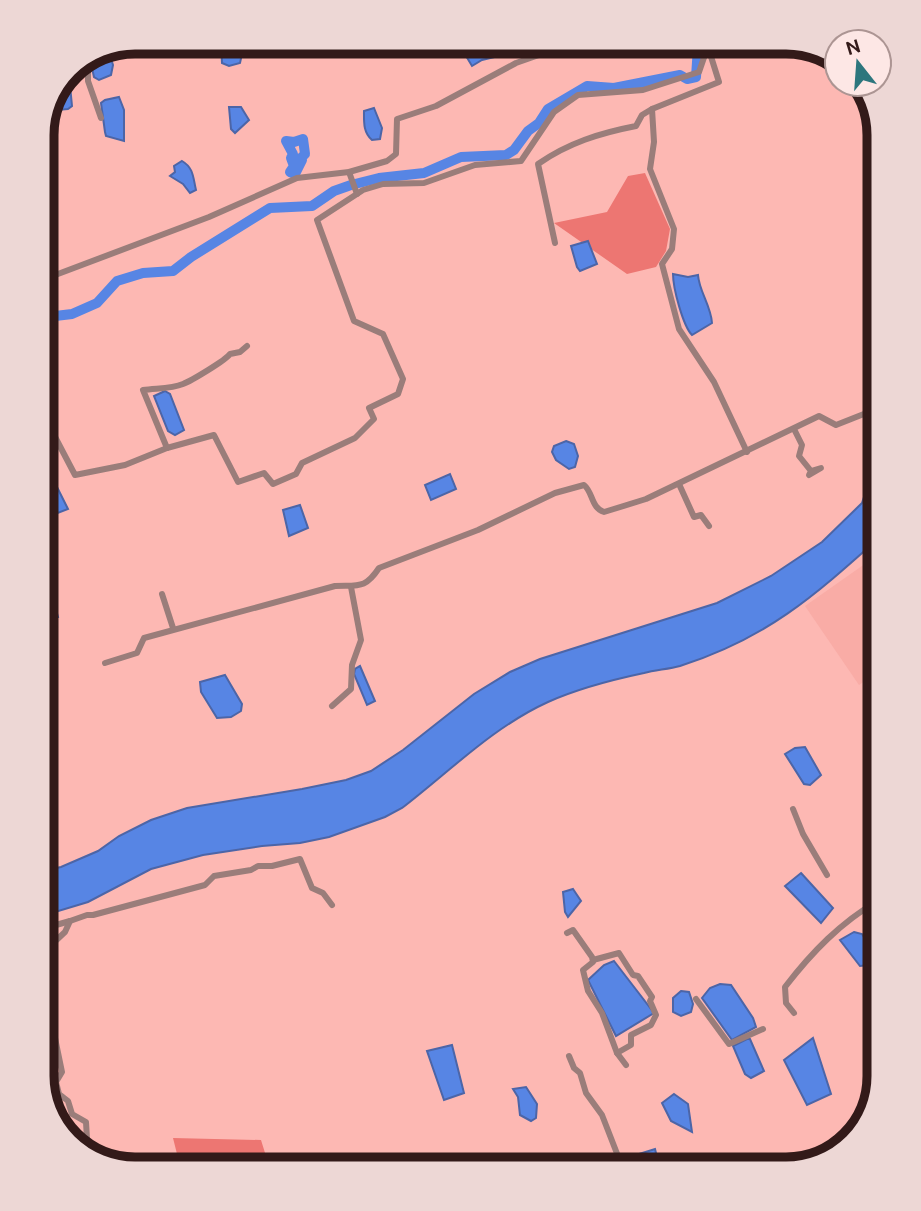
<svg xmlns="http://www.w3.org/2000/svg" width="921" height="1211" viewBox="0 0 921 1211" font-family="Ubuntu,sans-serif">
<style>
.built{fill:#f9aca6}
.green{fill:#ed7672}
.water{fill:#5785e4;stroke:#4c65a7;stroke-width:2}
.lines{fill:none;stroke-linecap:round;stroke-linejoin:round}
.river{stroke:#5785e4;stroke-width:10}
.minor{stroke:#9a7d7a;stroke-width:6}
.rim{fill:none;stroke:#331a19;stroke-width:9}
</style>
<rect width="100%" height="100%" fill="#fdb8b3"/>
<polygon class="built" points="879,554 879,666 878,672 859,685 805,606"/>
<g class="green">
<polygon points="645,173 670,229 666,251 656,267 627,274 554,223 607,212 628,176"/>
<polygon points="173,1138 261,1140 270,1169 173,1169 180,1166"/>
</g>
<g class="water">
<polygon points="221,42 236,42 242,54 240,63 229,66 222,63"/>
<polygon points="451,42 486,42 497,50 495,57 482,60 472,66 460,46"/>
<polygon points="109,52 113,65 111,75 99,80 94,77 90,59"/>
<polygon points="69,75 72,106 68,109 57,110 54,105"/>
<polygon points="119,97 124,110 124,141 106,136 105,132 101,103 105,100"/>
<polygon points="229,107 241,107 249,120 235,133 231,129"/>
<path d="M374 108 382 128 380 139 372 140C363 132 364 122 364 111Z"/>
<path d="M182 161C194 168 193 178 196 190L190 193 183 184 170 176 175 172 174 166Z"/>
<polygon points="588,241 597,264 580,271 577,267 571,246"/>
<path d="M673 274 688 277 698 275C699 291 711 306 712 323L692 335C683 326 673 288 673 274Z"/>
<polygon points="165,391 170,394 184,430 175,435 168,431 154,396"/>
<polygon points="566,441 574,444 578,456 575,467 569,469 556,460 552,452 554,446"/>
<path d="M879 464V538C813 597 767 638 680 666 669 669 656 670 644 673 611 680 579 688 548 702 493 727 449 772 402 808L385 817 329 837 300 843 262 846 203 855 151 869 88 902 42 916V871L61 867 98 851 119 836 151 820 187 808 302 789 346 780 371 771 403 750 474 694 510 672 540 659 717 603 771 576 822 542 862 503 872 473Z"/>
<polygon points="450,474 456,489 431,500 425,485"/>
<polygon points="57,487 68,509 50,516 43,492"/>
<polygon points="300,505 308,528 289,536 283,510"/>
<polygon points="42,567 45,567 58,617 42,621"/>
<polygon points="360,666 375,701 367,705 354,674 355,669"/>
<polygon points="225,675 242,704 241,711 231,717 217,718 201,692 200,682"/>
<polygon points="805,747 821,775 810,785 804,784 785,754 795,748"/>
<polygon points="801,873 833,908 821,923 785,886"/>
<polygon points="573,889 581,901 568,917 565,912 563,892"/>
<polygon points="854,932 862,934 867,942 872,961 869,965 860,966 840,940"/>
<polygon points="614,961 654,1013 616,1036 588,980 604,965"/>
<polygon points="720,984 731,985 753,1018 756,1027 732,1040 702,998 710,988"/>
<polygon points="681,991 689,992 693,1004 691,1012 681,1016 673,1012 673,998"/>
<polygon points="813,1038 831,1094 807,1105 784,1060"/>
<polygon points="747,1039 750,1039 764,1071 751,1078 745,1074 733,1046"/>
<polygon points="452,1045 464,1093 444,1100 427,1051"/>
<polygon points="526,1087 537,1104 536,1118 531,1121 520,1115 518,1097 513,1089"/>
<polygon points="674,1094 688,1104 692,1132 671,1121 662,1103"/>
<polygon points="655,1149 660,1169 640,1169 639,1154"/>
</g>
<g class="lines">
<g class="river">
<polygon points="303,139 305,154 300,159 302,160 295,174 290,172 294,166 291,158 293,154 286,141 294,142"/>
<polyline points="42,331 47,317 72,314 97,303 117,281 143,273 173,271 191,257 270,208 312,206 334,191 351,185 379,178 424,173 461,157 506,155 514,150 528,131 539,123 548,109 587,86 614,88 680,75 687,79 696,77 698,47 702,42"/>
</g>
<g class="minor">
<polyline points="708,47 719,82 652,109 654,142 650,169 674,229 672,249 662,264 679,329 714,382 747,452"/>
<polyline points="88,60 88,81 101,118"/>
<polyline points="349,172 357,194"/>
<path d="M555 243 538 164C568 143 600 133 636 126L642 115 652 109"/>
<polyline points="42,280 209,217 297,178 349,172 387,161 396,154 397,119 436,106 516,63 576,42"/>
<polyline points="42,412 75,475 125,465 167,448 214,435 238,482 264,473 273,484 296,474 302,463 355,438 374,419 369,408 398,394 403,379 383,334 354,321 317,220 363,190 383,184 424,183 475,165 521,161 554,112 578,95 643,90 699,72 708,46"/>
<polyline points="794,429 802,445 799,456 811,471 821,468 809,475 811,471"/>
<path d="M167 448 143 390C156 388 171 389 183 384 191 381 226 360 230 354L240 352 247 346"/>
<polyline points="679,484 694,517 701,515 709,526"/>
<polyline points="162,594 173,628"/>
<path d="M105 663 137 653 144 638 335 586C359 585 365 589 379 568L478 530 555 493 584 485C593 492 591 508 604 512L646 499 819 416 836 425 879 408"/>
<polyline points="332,706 351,689 352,665 361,640 351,587"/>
<polyline points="793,809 803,834 827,875"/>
<polyline points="42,929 70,921"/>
<polyline points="567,933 573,930 592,957 593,962 583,970 588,991 602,1013 617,1053 626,1065"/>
<polyline points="593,960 619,953 633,975 638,976 652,997 650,1001 656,1015 651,1025 631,1035 631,1045 617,1053"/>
<polyline points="696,999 729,1044 763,1029"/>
<path d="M794 1013 786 1003 785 987C812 952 840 923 879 900"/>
<polyline points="569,1056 574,1068 580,1073 586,1093 602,1115 623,1169"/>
<polyline points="88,1156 86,1122 72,1114 68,1101 59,1094 56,1082 62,1072 54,1033 55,1024 49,947 65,932 70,921 87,915 93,915 205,885 214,876 251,870 258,866 272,866 300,859 312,888 323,893 332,905"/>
<path d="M310 1169 307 1165 314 1156C327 1156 334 1160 343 1169"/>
</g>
</g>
<path d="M0 0H921V1211H0ZM135 54H786A81 81 0 0 1 867 135V1076A81 81 0 0 1 786 1157H135A81 81 0 0 1 54 1076V135A81 81 0 0 1 135 54Z" fill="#edd7d5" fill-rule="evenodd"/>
<path class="rim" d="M135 54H786A81 81 0 0 1 867 135V1076A81 81 0 0 1 786 1157H135A81 81 0 0 1 54 1076V135A81 81 0 0 1 135 54Z"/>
<g transform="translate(858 63) rotate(343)"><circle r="33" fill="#fde7e5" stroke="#ac9593" stroke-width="2"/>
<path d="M0-5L12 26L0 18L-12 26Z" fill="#2d767d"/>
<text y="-10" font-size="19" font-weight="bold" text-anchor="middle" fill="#331a19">N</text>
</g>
</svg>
